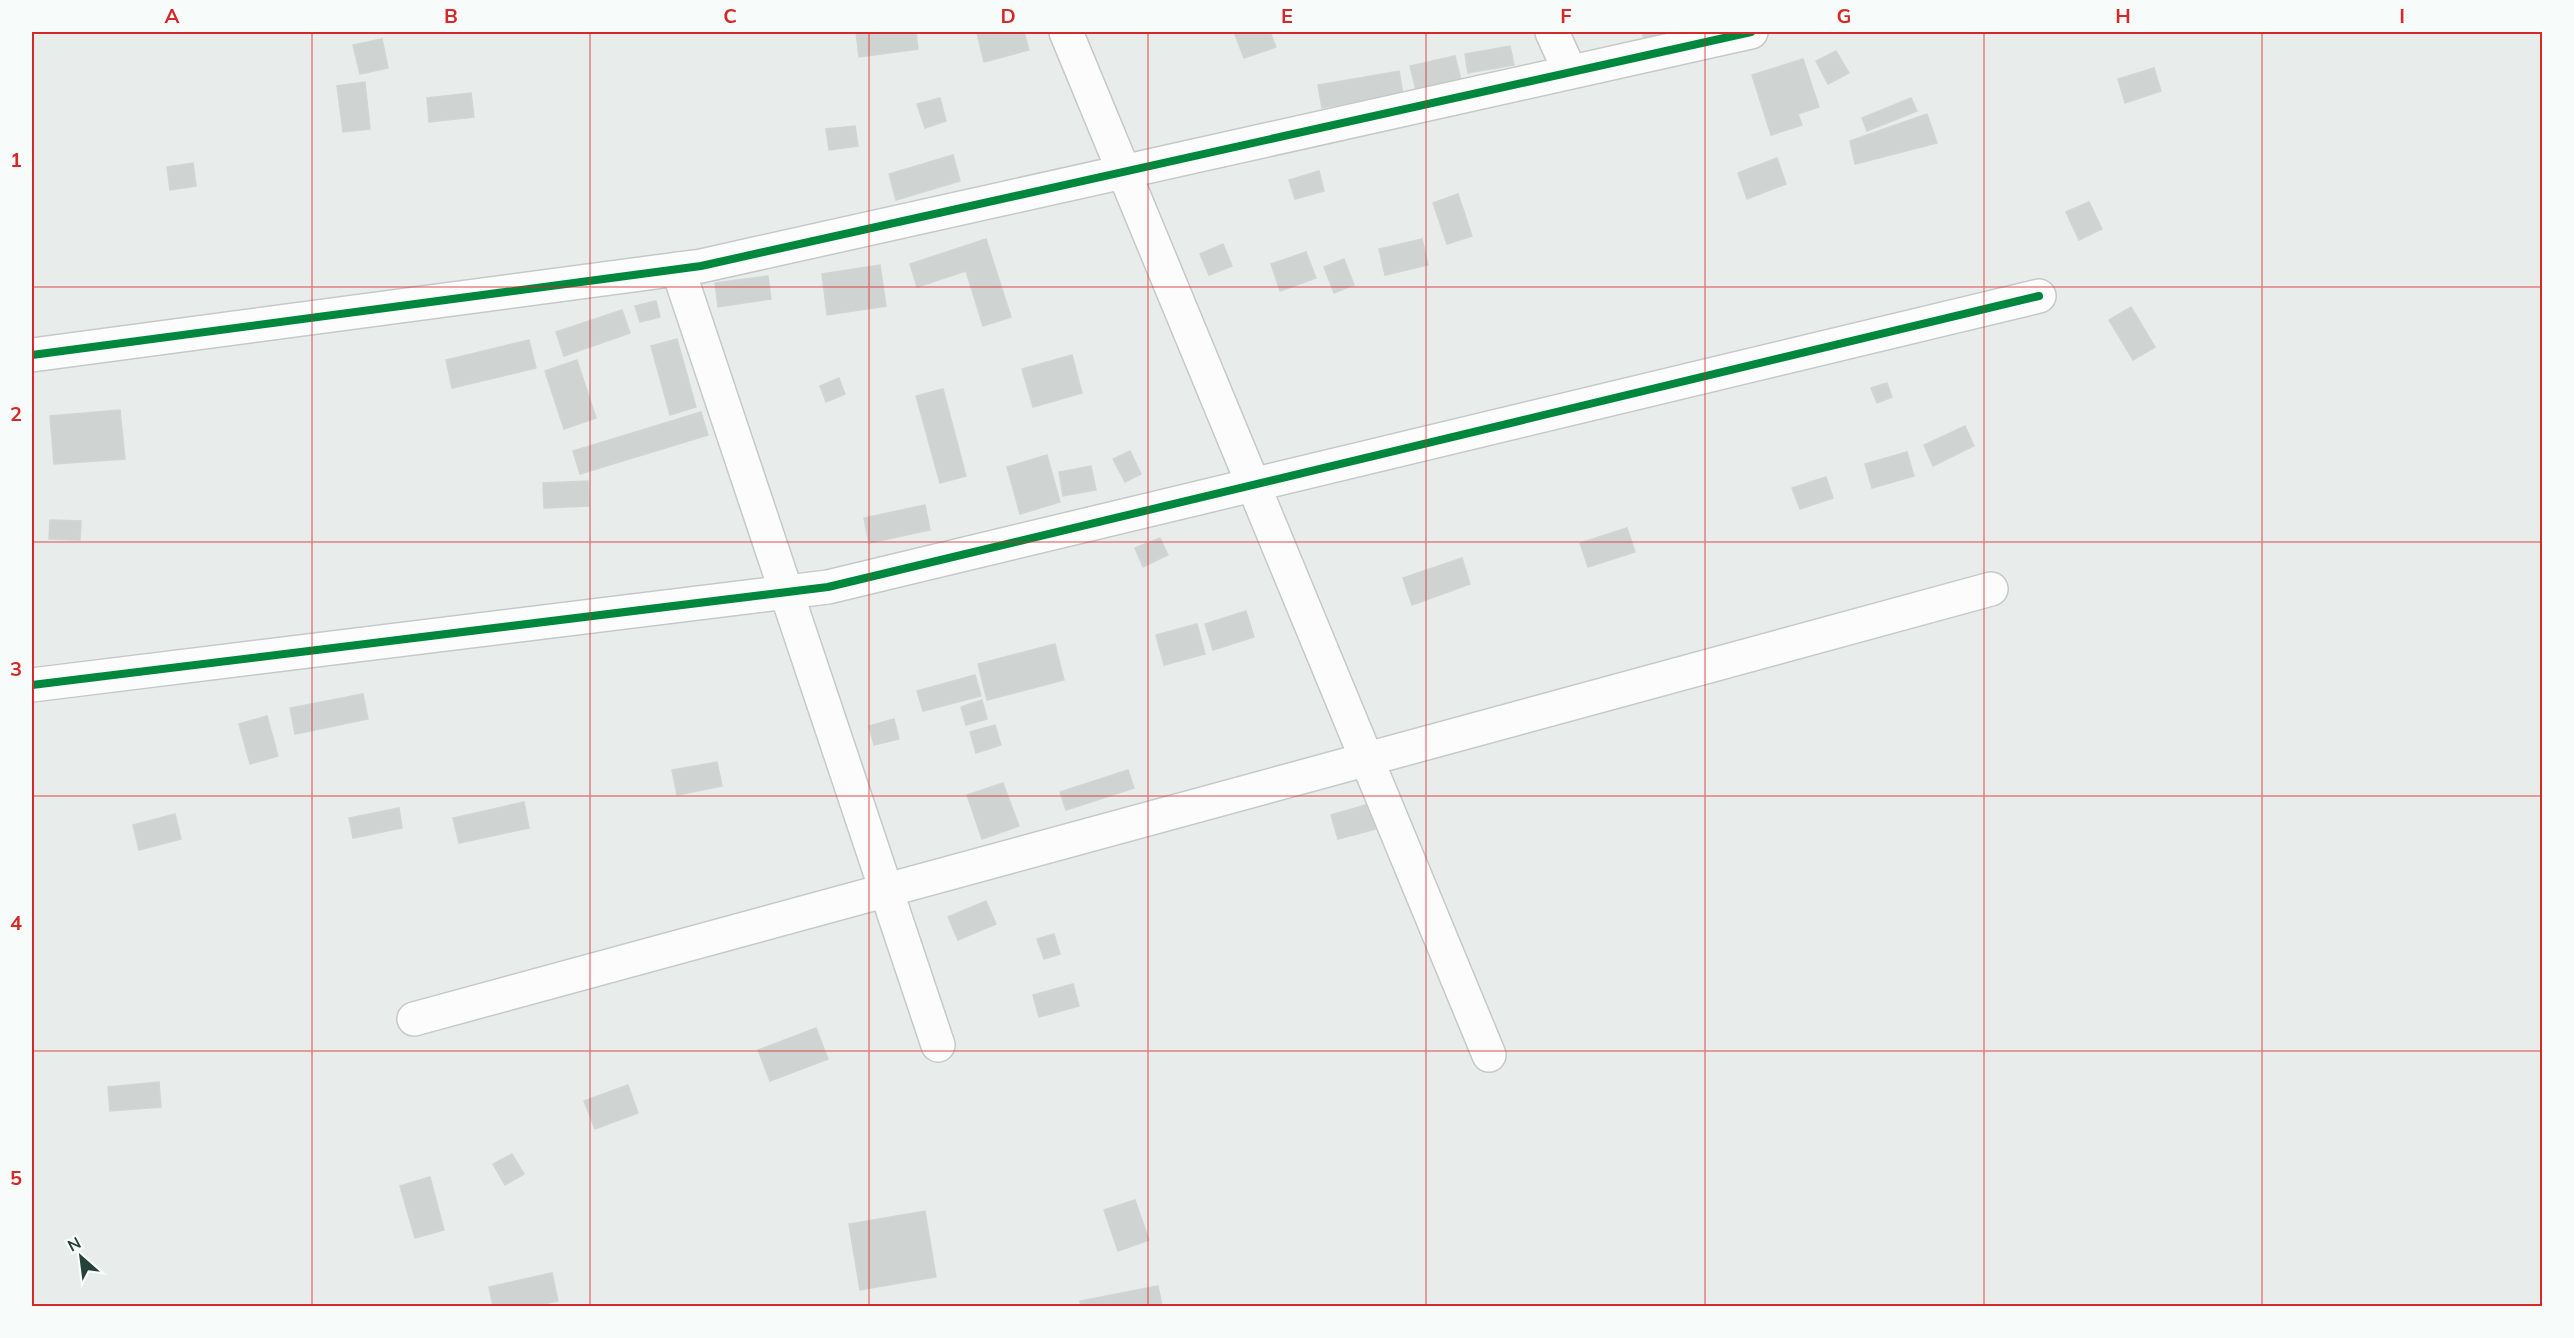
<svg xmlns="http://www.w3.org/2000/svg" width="2574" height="1338" viewBox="0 0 2574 1338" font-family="Mulish,sans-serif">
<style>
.building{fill:#cfd4d2;stroke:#d1d6d4;stroke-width:1.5}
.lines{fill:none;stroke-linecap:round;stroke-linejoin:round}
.minor-casing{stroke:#c5cac8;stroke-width:36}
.minor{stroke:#fcfcfc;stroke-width:33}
.cycleway-casing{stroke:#f7fbf9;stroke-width:11}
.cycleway{stroke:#00873e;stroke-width:8}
.grid{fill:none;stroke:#d62828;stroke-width:1.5;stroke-opacity:0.55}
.neatline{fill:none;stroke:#d62828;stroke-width:2}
.grid-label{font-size:20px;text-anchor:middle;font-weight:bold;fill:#d62828}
</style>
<rect width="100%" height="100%" fill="#e8edeb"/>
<g class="building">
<polygon points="856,32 916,32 918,49 859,57"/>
<polygon points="985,32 1024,32 1029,50 984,62 977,33"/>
<polygon points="1234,32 1270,32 1276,47 1244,58"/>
<polygon points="1642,32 1690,32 1645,42"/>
<polygon points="382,39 388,68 360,74 353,45"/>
<polygon points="1510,46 1514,65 1468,73 1465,54"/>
<polygon points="1836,51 1849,73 1828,84 1816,61"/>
<polygon points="1455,56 1461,80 1416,90 1410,66"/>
<polygon points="1803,59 1819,107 1798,114 1802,125 1771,135 1752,75"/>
<polygon points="2154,68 2161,91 2125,103 2118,79"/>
<polygon points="1399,71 1403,94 1322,108 1318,85"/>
<polygon points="365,82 370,129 343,132 337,86"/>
<polygon points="471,93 474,117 429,122 427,98"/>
<polygon points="940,98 946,121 925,128 917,104"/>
<polygon points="1911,98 1917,111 1867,131 1862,118"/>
<polygon points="1927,114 1937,143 1855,164 1850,141"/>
<polygon points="855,126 858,146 829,150 826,129"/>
<polygon points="953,155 960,181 896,200 889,174"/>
<polygon points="1777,158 1786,184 1747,199 1738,173"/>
<polygon points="193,163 196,186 170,190 167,167"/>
<polygon points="1319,171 1324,191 1295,199 1289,180"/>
<polygon points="1458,194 1472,236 1447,244 1433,203"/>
<polygon points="2089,202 2102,229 2079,240 2066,212"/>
<polygon points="986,239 1011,317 983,326 966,271 917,287 910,264"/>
<polygon points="1422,239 1428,265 1385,275 1379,249"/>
<polygon points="1223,244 1232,266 1209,275 1200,254"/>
<polygon points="1306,252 1316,278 1280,291 1271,264"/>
<polygon points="1344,259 1354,285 1334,293 1324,267"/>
<polygon points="880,265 886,306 827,315 822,274"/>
<polygon points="768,276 771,299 718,307 715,283"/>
<polygon points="656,301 660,317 640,322 635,306"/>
<polygon points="2131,307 2155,347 2133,360 2109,320"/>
<polygon points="622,310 630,333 564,356 556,332"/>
<polygon points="677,339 696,407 670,415 651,346"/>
<polygon points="529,340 536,368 452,388 446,360"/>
<polygon points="1072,355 1082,393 1033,407 1022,369"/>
<polygon points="577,360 596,418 564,429 545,371"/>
<polygon points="839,378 845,394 826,402 820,386"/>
<polygon points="1887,383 1892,397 1877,403 1871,388"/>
<polygon points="943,389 966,476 940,483 916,396"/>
<polygon points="120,410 125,459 54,464 50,416"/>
<polygon points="701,412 708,435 580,474 573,451"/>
<polygon points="1965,426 1974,446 1933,466 1924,445"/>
<polygon points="1130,451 1141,474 1125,482 1113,459"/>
<polygon points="1907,452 1914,476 1872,488 1865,464"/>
<polygon points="1047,455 1060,502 1020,514 1007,467"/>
<polygon points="1091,466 1096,490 1063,496 1059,472"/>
<polygon points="1826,477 1833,498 1800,509 1792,488"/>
<polygon points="588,481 589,506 544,508 543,483"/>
<polygon points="925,505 930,530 869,543 864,518"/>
<polygon points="50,520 81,521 80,540 49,539"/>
<polygon points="1627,528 1635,552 1588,567 1580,543"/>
<polygon points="1160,538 1168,555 1143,567 1135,548"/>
<polygon points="1462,558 1470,584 1412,605 1403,578"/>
<polygon points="1246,611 1254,637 1213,650 1205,624"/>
<polygon points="1197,624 1205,654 1164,665 1156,635"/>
<polygon points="1055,644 1064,680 987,700 978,664"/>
<polygon points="975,675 981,696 923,711 917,691"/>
<polygon points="363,694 368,719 295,734 290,708"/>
<polygon points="982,700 987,719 966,725 961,707"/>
<polygon points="267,716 278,756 250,764 239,724"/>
<polygon points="894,719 899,739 874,745 869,726"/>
<polygon points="995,725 1001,745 976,753 970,732"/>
<polygon points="717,762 722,786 677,795 672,770"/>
<polygon points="1128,770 1134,788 1066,810 1060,792"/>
<polygon points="1003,783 1019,826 982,839 967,795"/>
<polygon points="524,802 529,828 459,843 453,818"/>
<polygon points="1369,804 1376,829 1338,839 1331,815"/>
<polygon points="399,808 402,828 353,838 349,818"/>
<polygon points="175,814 181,839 139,850 133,825"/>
<polygon points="986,901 996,924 958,940 948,917"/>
<polygon points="1054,934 1060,954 1044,959 1037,939"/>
<polygon points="1073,984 1079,1006 1039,1017 1033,995"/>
<polygon points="816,1028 828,1059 770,1081 758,1050"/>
<polygon points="159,1082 161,1107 110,1111 108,1087"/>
<polygon points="628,1085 638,1113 595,1129 584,1101"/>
<polygon points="512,1154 524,1174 505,1185 493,1164"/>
<polygon points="430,1177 444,1230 415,1238 400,1186"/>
<polygon points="1135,1200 1149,1240 1118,1251 1104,1210"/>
<polygon points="925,1211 936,1277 860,1290 849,1224"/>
<polygon points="552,1273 558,1301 534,1306 493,1306 489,1287"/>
<polygon points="1158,1286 1162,1306 1081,1306 1080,1301"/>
</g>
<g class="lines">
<g class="minor-casing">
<g id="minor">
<polyline points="1066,32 1489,1055"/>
<polyline points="1552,32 1570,72"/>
<polyline points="678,269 938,1045"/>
<polyline points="32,355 701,266 1751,32"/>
<polyline points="32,685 828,587 2039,296"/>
<polyline points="414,1019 1991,589"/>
</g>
</g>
<use href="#minor" class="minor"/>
<g class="cycleway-casing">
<g id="cycleway">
<polyline points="32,355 701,266 1751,32"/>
<polyline points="32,685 828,587 2039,296"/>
</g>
</g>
<use href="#cycleway" class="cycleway"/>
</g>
<path class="grid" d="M312 32V1306M590 32V1306M869 32V1306M1148 32V1306M1426 32V1306M1705 32V1306M1984 32V1306M2262 32V1306M32 287H2542M32 542H2542M32 796H2542M32 1051H2542"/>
<rect width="2574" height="1338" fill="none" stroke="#f7fbf9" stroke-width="66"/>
<g transform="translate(81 1257) rotate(332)" stroke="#f7fbf9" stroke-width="4.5" paint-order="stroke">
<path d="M0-4.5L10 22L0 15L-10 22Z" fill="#24423a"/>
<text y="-9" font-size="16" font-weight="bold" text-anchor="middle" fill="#24423a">N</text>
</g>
<rect x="33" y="33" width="2508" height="1272" class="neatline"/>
<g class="grid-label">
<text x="172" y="23">A</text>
<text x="451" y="23">B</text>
<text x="730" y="23">C</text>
<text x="1008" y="23">D</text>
<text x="1287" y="23">E</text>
<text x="1566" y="23">F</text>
<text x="1844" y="23">G</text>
<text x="2123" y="23">H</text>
<text x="2402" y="23">I</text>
<text x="16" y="167">1</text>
<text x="16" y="421">2</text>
<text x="16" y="676">3</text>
<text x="16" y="930">4</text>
<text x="16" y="1185">5</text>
</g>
</svg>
